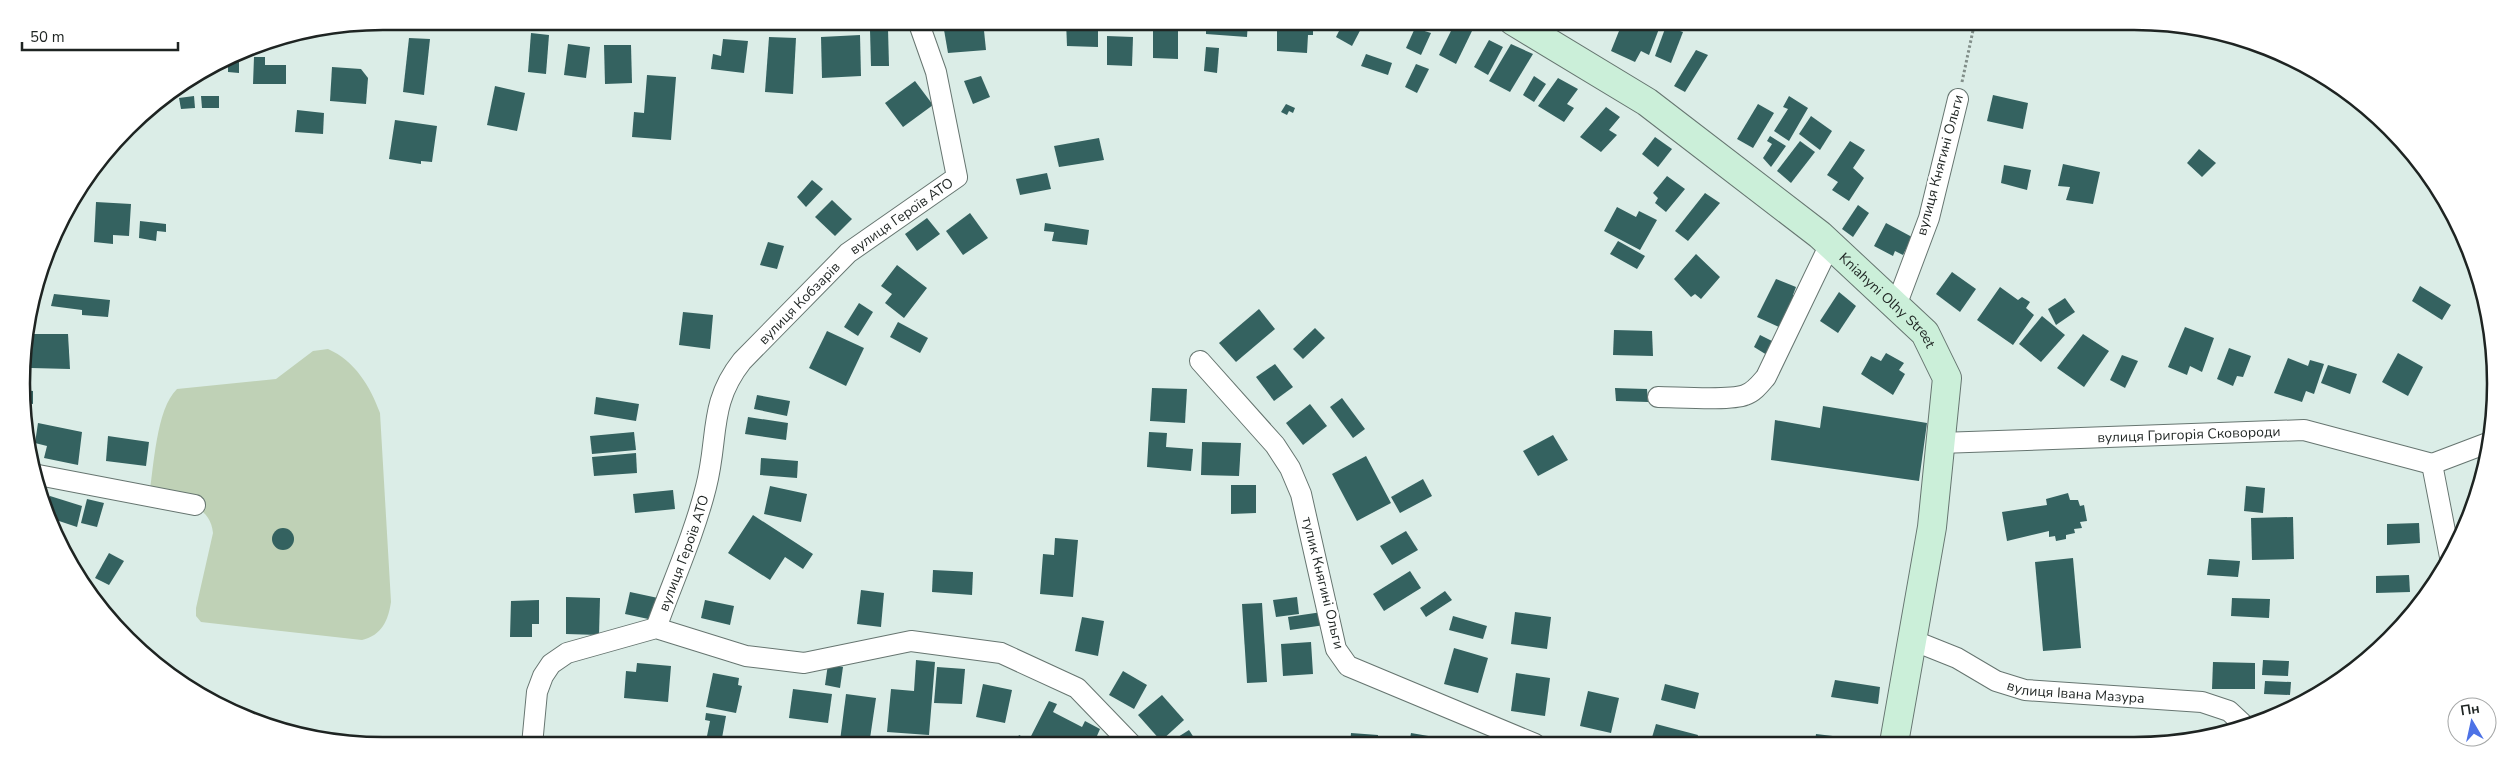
<svg xmlns="http://www.w3.org/2000/svg" width="2517" height="767" viewBox="0 0 2517 767" font-family="'Nunito Sans',sans-serif">
<style>
.green{fill:#bfd1b6}
.building{fill:#346260}
.lines{fill:none;stroke-linecap:round;stroke-linejoin:round}
.street-casing{stroke:#667570;stroke-width:22}
.secondary-casing{stroke:#667570;stroke-width:30}
.path{stroke:#818e89;stroke-width:3;stroke-dasharray:2.5 2.5;stroke-linecap:butt}
.street{stroke:#fff;stroke-width:20}
.secondary{stroke:#cbefd9;stroke-width:28}
.labels{text-anchor:middle;dominant-baseline:central;stroke-width:5;stroke-linejoin:round;paint-order:stroke}
.street-label{font-size:14px;fill:#1e2422;stroke:#fff}
.rim{fill:none;stroke:#1e2422;stroke-width:2.5}
</style>
<rect width="100%" height="100%" fill="#dbede7"/>
<path class="green" d="M328 349C355 361 370 386 380 413L391 602C388 621 382 635 362 640L201 622 196 616V608L213 533C210 501 175 501 149 496 154 467 156 409 177 389L276 379 313 351Z"/>
<g class="building">
<polygon points="964,21 983,21 986,50 948,53 943,24"/>
<polygon points="1066,21 1098,21 1098,47 1067,46"/>
<polygon points="1153,21 1178,21 1178,59 1153,58"/>
<polygon points="1206,21 1248,21 1247,37 1206,34"/>
<polygon points="1277,21 1313,21 1313,35 1308,35 1307,53 1277,51"/>
<polygon points="1344,21 1365,21 1352,46 1336,37"/>
<polygon points="1623,21 1662,21 1649,55 1641,51 1635,62 1611,51"/>
<polygon points="1455,23 1472,31 1456,64 1439,55"/>
<polygon points="1666,26 1683,32 1671,63 1655,56"/>
<polygon points="1415,28 1431,33 1421,55 1406,48"/>
<polygon points="888,29 889,66 871,66 870,30"/>
<polygon points="531,33 549,35 546,74 528,72"/>
<polygon points="860,35 861,76 822,78 821,37"/>
<polygon points="1107,36 1133,37 1132,66 1107,65"/>
<polygon points="769,37 796,38 793,94 765,92"/>
<polygon points="409,38 430,39 424,95 403,92"/>
<polygon points="723,39 748,41 744,73 711,69 713,54 721,56"/>
<polygon points="1489,40 1503,47 1488,75 1474,67"/>
<polygon points="568,44 590,47 586,78 564,75"/>
<polygon points="1511,44 1533,54 1510,92 1489,81"/>
<polygon points="604,45 631,45 632,83 605,84"/>
<polygon points="1206,47 1219,48 1217,73 1204,71"/>
<polygon points="1696,50 1708,55 1685,92 1674,86"/>
<polygon points="239,52 239,73 228,72 228,60"/>
<polygon points="1366,54 1392,63 1388,75 1361,66"/>
<polygon points="254,57 265,57 265,65 286,65 286,84 253,84"/>
<polygon points="1416,64 1429,69 1417,93 1405,87"/>
<polygon points="332,67 361,69 368,78 366,104 330,101"/>
<polygon points="647,75 676,77 671,140 632,137 634,112 644,113"/>
<polygon points="981,76 990,97 973,104 964,81"/>
<polygon points="1534,76 1546,84 1534,102 1523,95"/>
<polygon points="1558,78 1578,89 1567,104 1574,108 1564,122 1538,106"/>
<polygon points="915,81 933,105 903,127 885,103"/>
<polygon points="495,86 525,93 517,131 487,125"/>
<polygon points="1993,95 2028,103 2023,129 1987,121"/>
<polygon points="194,96 195,108 181,109 179,98"/>
<polygon points="201,96 219,96 219,108 202,108"/>
<polygon points="1789,96 1808,108 1789,141 1774,131 1788,109 1783,107"/>
<polygon points="1286,104 1295,108 1293,113 1289,111 1287,115 1281,112"/>
<polygon points="1758,104 1774,113 1753,148 1737,139"/>
<polygon points="1606,107 1620,117 1609,130 1617,135 1601,152 1580,137"/>
<polygon points="297,110 324,113 323,134 295,132"/>
<polygon points="1811,116 1832,131 1820,150 1799,134"/>
<polygon points="395,120 437,126 432,162 421,161 421,164 389,159"/>
<polygon points="1770,136 1786,146 1771,167 1763,158 1772,144 1767,141"/>
<polygon points="1655,137 1672,149 1658,167 1642,154"/>
<polygon points="1099,138 1104,160 1059,167 1054,146"/>
<polygon points="1800,141 1815,152 1791,183 1777,171"/>
<polygon points="1850,141 1865,150 1853,168 1864,178 1849,201 1832,190 1838,182 1827,175"/>
<polygon points="2199,149 2216,163 2202,177 2187,163"/>
<polygon points="2063,164 2100,172 2093,204 2066,200 2070,187 2058,186"/>
<polygon points="2004,165 2031,170 2027,190 2001,183"/>
<polygon points="1047,173 1051,189 1020,195 1016,179"/>
<polygon points="1667,176 1685,189 1666,212 1655,203 1658,198 1653,193"/>
<polygon points="812,180 823,189 806,207 797,197"/>
<polygon points="1705,193 1720,203 1688,241 1675,231"/>
<polygon points="832,200 852,219 835,236 815,217"/>
<polygon points="96,202 131,204 129,236 113,235 113,244 94,242"/>
<polygon points="1858,205 1869,213 1853,237 1842,229"/>
<polygon points="69,206 73,208 60,231 57,229 59,223"/>
<polygon points="1617,207 1636,217 1639,211 1657,220 1640,250 1604,231"/>
<polygon points="970,213 988,238 963,255 946,231"/>
<polygon points="927,218 940,234 917,251 905,234"/>
<polygon points="140,221 166,224 166,232 157,231 156,241 139,238"/>
<polygon points="1045,223 1089,230 1087,245 1052,241 1054,232 1044,231"/>
<polygon points="1886,223 1912,237 1903,255 1895,251 1893,256 1874,246"/>
<polygon points="1618,241 1645,256 1637,269 1610,254"/>
<polygon points="768,242 784,246 777,269 760,265"/>
<polygon points="1696,254 1720,277 1701,299 1695,294 1691,297 1674,279"/>
<polygon points="897,265 927,288 904,318 885,303 892,294 881,286"/>
<polygon points="1952,272 1976,289 1960,312 1936,294"/>
<polygon points="1776,279 1796,287 1793,295 1800,299 1781,328 1757,317"/>
<polygon points="2420,286 2451,305 2442,320 2412,301"/>
<polygon points="2000,287 2018,300 2022,297 2030,302 2026,308 2034,315 2013,345 1977,320"/>
<polygon points="1839,292 1856,306 1838,333 1820,321"/>
<polygon points="54,294 110,300 108,317 82,315 82,310 51,306"/>
<polygon points="2065,298 2075,312 2056,325 2048,309"/>
<polygon points="859,303 873,312 858,336 844,327"/>
<polygon points="1259,309 1275,329 1236,362 1219,343"/>
<polygon points="683,312 713,315 710,349 679,345"/>
<polygon points="2042,316 2065,335 2041,362 2019,344"/>
<polygon points="898,322 928,338 920,353 890,337"/>
<polygon points="2185,327 2214,338 2202,372 2190,366 2187,375 2168,367"/>
<polygon points="1315,328 1325,338 1303,359 1293,349"/>
<polygon points="1614,330 1652,331 1653,356 1613,355"/>
<polygon points="827,331 864,348 846,386 809,368"/>
<polygon points="30,334 68,334 70,369 31,368"/>
<polygon points="2083,334 2109,351 2084,387 2057,368"/>
<polygon points="1760,335 1774,342 1767,355 1754,347"/>
<polygon points="2229,348 2251,356 2243,377 2237,376 2233,386 2217,379"/>
<polygon points="1886,353 1904,363 1899,370 1905,374 1893,395 1861,374 1871,356 1881,361"/>
<polygon points="2398,353 2423,367 2408,396 2382,382"/>
<polygon points="2122,355 2138,361 2125,388 2110,380"/>
<polygon points="2288,358 2308,366 2310,360 2324,364 2314,394 2306,391 2302,402 2274,393"/>
<polygon points="1275,364 1293,387 1274,401 1256,377"/>
<polygon points="2328,365 2357,374 2350,394 2321,383"/>
<polygon points="1152,388 1187,389 1185,423 1150,421"/>
<polygon points="1615,388 1647,389 1648,402 1616,401"/>
<polygon points="23,390 33,391 33,404 22,402"/>
<polygon points="757,395 790,401 787,416 754,409"/>
<polygon points="596,397 639,404 636,421 594,414"/>
<polygon points="1342,398 1365,429 1353,438 1330,407"/>
<polygon points="1310,404 1327,426 1303,445 1286,423"/>
<polygon points="1823,406 1927,423 1919,481 1771,460 1775,420 1820,428"/>
<polygon points="748,417 788,423 786,440 745,434"/>
<polygon points="38,423 82,432 78,465 44,458 47,446 35,443"/>
<polygon points="634,432 636,450 592,454 590,436"/>
<polygon points="1149,432 1167,433 1166,447 1193,449 1191,471 1147,467"/>
<polygon points="1553,435 1568,460 1538,476 1523,451"/>
<polygon points="108,436 149,442 146,466 106,461"/>
<polygon points="1202,442 1241,443 1239,476 1201,475"/>
<polygon points="636,453 637,473 594,476 592,457"/>
<polygon points="1366,456 1391,503 1357,521 1332,474"/>
<polygon points="761,458 798,461 797,478 760,475"/>
<polygon points="1423,479 1432,496 1400,513 1391,497"/>
<polygon points="1231,485 1256,485 1256,513 1231,514"/>
<polygon points="770,486 807,494 801,522 764,514"/>
<polygon points="2246,486 2265,488 2263,513 2244,511"/>
<polygon points="673,490 675,509 635,513 633,494"/>
<polygon points="2068,493 2070,500 2078,500 2080,506 2084,505 2087,521 2080,522 2082,528 2074,529 2075,533 2066,535 2066,539 2056,541 2055,536 2049,537 2049,531 2007,541 2002,512 2047,505 2046,499"/>
<polygon points="50,496 82,506 77,527 53,519 47,506"/>
<polygon points="87,499 104,503 97,527 81,523"/>
<polygon points="753,515 813,554 803,569 785,557 770,580 728,553"/>
<polygon points="2293,517 2294,559 2252,560 2251,518"/>
<polygon points="2419,523 2420,543 2387,545 2387,524"/>
<circle cx="283" cy="539" r="11"/>
<polygon points="1406,531 1418,550 1392,565 1380,546"/>
<polygon points="1055,538 1078,540 1073,597 1040,594 1043,554 1054,555"/>
<polygon points="109,553 124,561 109,585 95,578"/>
<polygon points="2073,558 2081,648 2043,651 2035,562"/>
<polygon points="2209,559 2240,561 2238,577 2207,575"/>
<polygon points="933,570 973,572 972,595 932,592"/>
<polygon points="1410,571 1421,588 1384,611 1373,594"/>
<polygon points="2409,575 2410,592 2376,593 2376,576"/>
<polygon points="861,590 884,593 881,627 857,624"/>
<polygon points="1445,591 1452,600 1426,617 1420,608"/>
<polygon points="630,592 658,598 653,620 625,614"/>
<polygon points="566,597 600,598 599,635 566,634"/>
<polygon points="1297,597 1299,614 1276,617 1273,600"/>
<polygon points="2232,598 2270,599 2269,618 2231,616"/>
<polygon points="539,600 539,624 532,624 532,637 510,637 511,601"/>
<polygon points="705,600 734,606 730,625 701,618"/>
<polygon points="1262,603 1267,682 1247,683 1242,604"/>
<polygon points="1322,612 1325,625 1290,630 1288,617"/>
<polygon points="1515,612 1551,617 1547,649 1511,644"/>
<polygon points="1453,616 1487,626 1483,639 1449,630"/>
<polygon points="1082,617 1104,621 1098,656 1075,651"/>
<polygon points="125,637 147,646 144,653 127,639"/>
<polygon points="1311,642 1313,674 1283,676 1281,644"/>
<polygon points="1454,648 1488,658 1478,693 1444,684"/>
<polygon points="916,660 935,662 929,735 887,732 891,689 914,691"/>
<polygon points="2263,660 2289,661 2288,676 2262,675"/>
<polygon points="2213,662 2255,663 2255,689 2212,689"/>
<polygon points="637,663 671,666 668,702 624,698 626,671 636,672"/>
<polygon points="828,664 843,667 840,688 825,685"/>
<polygon points="937,667 965,669 962,704 934,703"/>
<polygon points="1123,671 1147,685 1134,709 1109,695"/>
<polygon points="713,673 739,678 738,685 742,686 736,713 706,707"/>
<polygon points="1516,673 1550,678 1545,716 1511,711"/>
<polygon points="1835,680 1880,687 1878,704 1831,697"/>
<polygon points="2265,681 2291,682 2290,695 2264,694"/>
<polygon points="983,684 1012,690 1005,723 976,717"/>
<polygon points="1665,684 1699,693 1695,709 1661,700"/>
<polygon points="793,689 832,694 828,723 789,718"/>
<polygon points="1588,691 1619,698 1611,733 1580,726"/>
<polygon points="846,694 876,698 869,745 840,741"/>
<polygon points="1162,695 1184,720 1161,741 1138,715"/>
<polygon points="1049,701 1057,704 1053,712 1082,727 1085,721 1100,729 1093,745 1014,745 1019,735 1029,740"/>
<polygon points="706,713 726,716 722,738 707,736 710,721 705,720"/>
<polygon points="1656,724 1698,735 1696,744 1650,744"/>
<polygon points="1189,730 1198,744 1167,744"/>
<polygon points="1351,733 1378,735 1378,744 1350,744"/>
<polygon points="1411,733 1469,743 1469,744 1409,744"/>
<polygon points="1816,734 1858,739 1857,743 1815,743"/>
<polygon points="996,736 1014,745 1000,745 994,741"/>
<polygon points="1733,738 1764,741 1764,743 1732,743"/>
</g>
<g class="lines">
<g class="street-casing">
<g id="street">
<polyline points="1896,306 1929,218 1958,99"/>
<polyline points="1200,361 1275,445 1290,468 1301,494 1336,649 1348,666 1535,744"/>
<path d="M1658 397C1676 397 1730 401 1745 395 1754 392 1760 384 1766 377L1830 244"/>
<path id="s1" d="M1940 443 2304 430 2432 464 2490 442"/>
<polyline points="2432,464 2450,557"/>
<polyline points="33,474 195,505"/>
<path id="s2" d="M656 628C673 581 694 535 706 487 719 437 708 404 742 361L848 253 957 177 936 72 918 21"/>
<path id="s3" d="M1912 640 1957 658 1996 681 2025 690 2202 702 2229 711 2243 724"/>
<polyline points="532,745 537,692 543,676 551,664 567,653 656,628 746,656 804,663 911,641 1001,653 1077,688 1131,744"/>
</g>
</g>
<g class="secondary-casing">
<g id="secondary">
<path id="s4" d="M1513 21 1647 102 1820 235 1925 333 1947 378 1932 527 1894 743"/>
</g>
</g>
<polyline class="path" points="1962,82 1975,21"/>
<use href="#street" class="street"/>
<use href="#secondary" class="secondary"/>
</g>
<g class="labels">
<g class="street-label">
<text transform="translate(1940 165) rotate(-75)">вулиця Княгині Ольги</text>
<text stroke="none"><textPath href="#s2" startOffset="499">вулиця Героїв АТО</textPath></text>
<text stroke="none"><textPath href="#s4" startOffset="469">Kniahyni Olhy Street</textPath></text>
<text stroke="none"><textPath href="#s2" startOffset="364">вулиця Кобзарів</textPath></text>
<text stroke="none"><textPath href="#s1" startOffset="249">вулиця Григорія Сковороди</textPath></text>
<text stroke="none"><textPath href="#s2" startOffset="80">вулиця Героїв АТО</textPath></text>
<text transform="translate(1323 583) rotate(76)">тупик Княгині Ольги</text>
<text stroke="none"><textPath href="#s3" startOffset="175">вулиця Івана Мазура</textPath></text>
</g>
</g>
<path d="M0 0H2517V767H0ZM383 30H2134A353 353 0 0 1 2487 383V384A353 353 0 0 1 2134 737H383A353 353 0 0 1 30 384V383A353 353 0 0 1 383 30Z" fill="#fff" fill-rule="evenodd"/>
<path class="rim" d="M383 30H2134A353 353 0 0 1 2487 383V384A353 353 0 0 1 2134 737H383A353 353 0 0 1 30 384V383A353 353 0 0 1 383 30Z"/>
<g transform="translate(2472 722) rotate(351)"><circle r="24" fill="#ffffff" stroke="#a5a7a7"/>
<path d="M0-4L9 19L0 12L-9 19Z" fill="#4d72e6"/>
<text y="-8" font-size="14" font-weight="bold" text-anchor="middle" fill="#1e2422">Пн</text>
</g>
<path d="M22 42v8h156v-8" fill="none" stroke="#1e2422" stroke-width="2.5"/>
<text x="30" y="42" font-size="15" fill="#1e2422" stroke="#ffffff" stroke-width="4" paint-order="stroke">50 m</text>
</svg>
